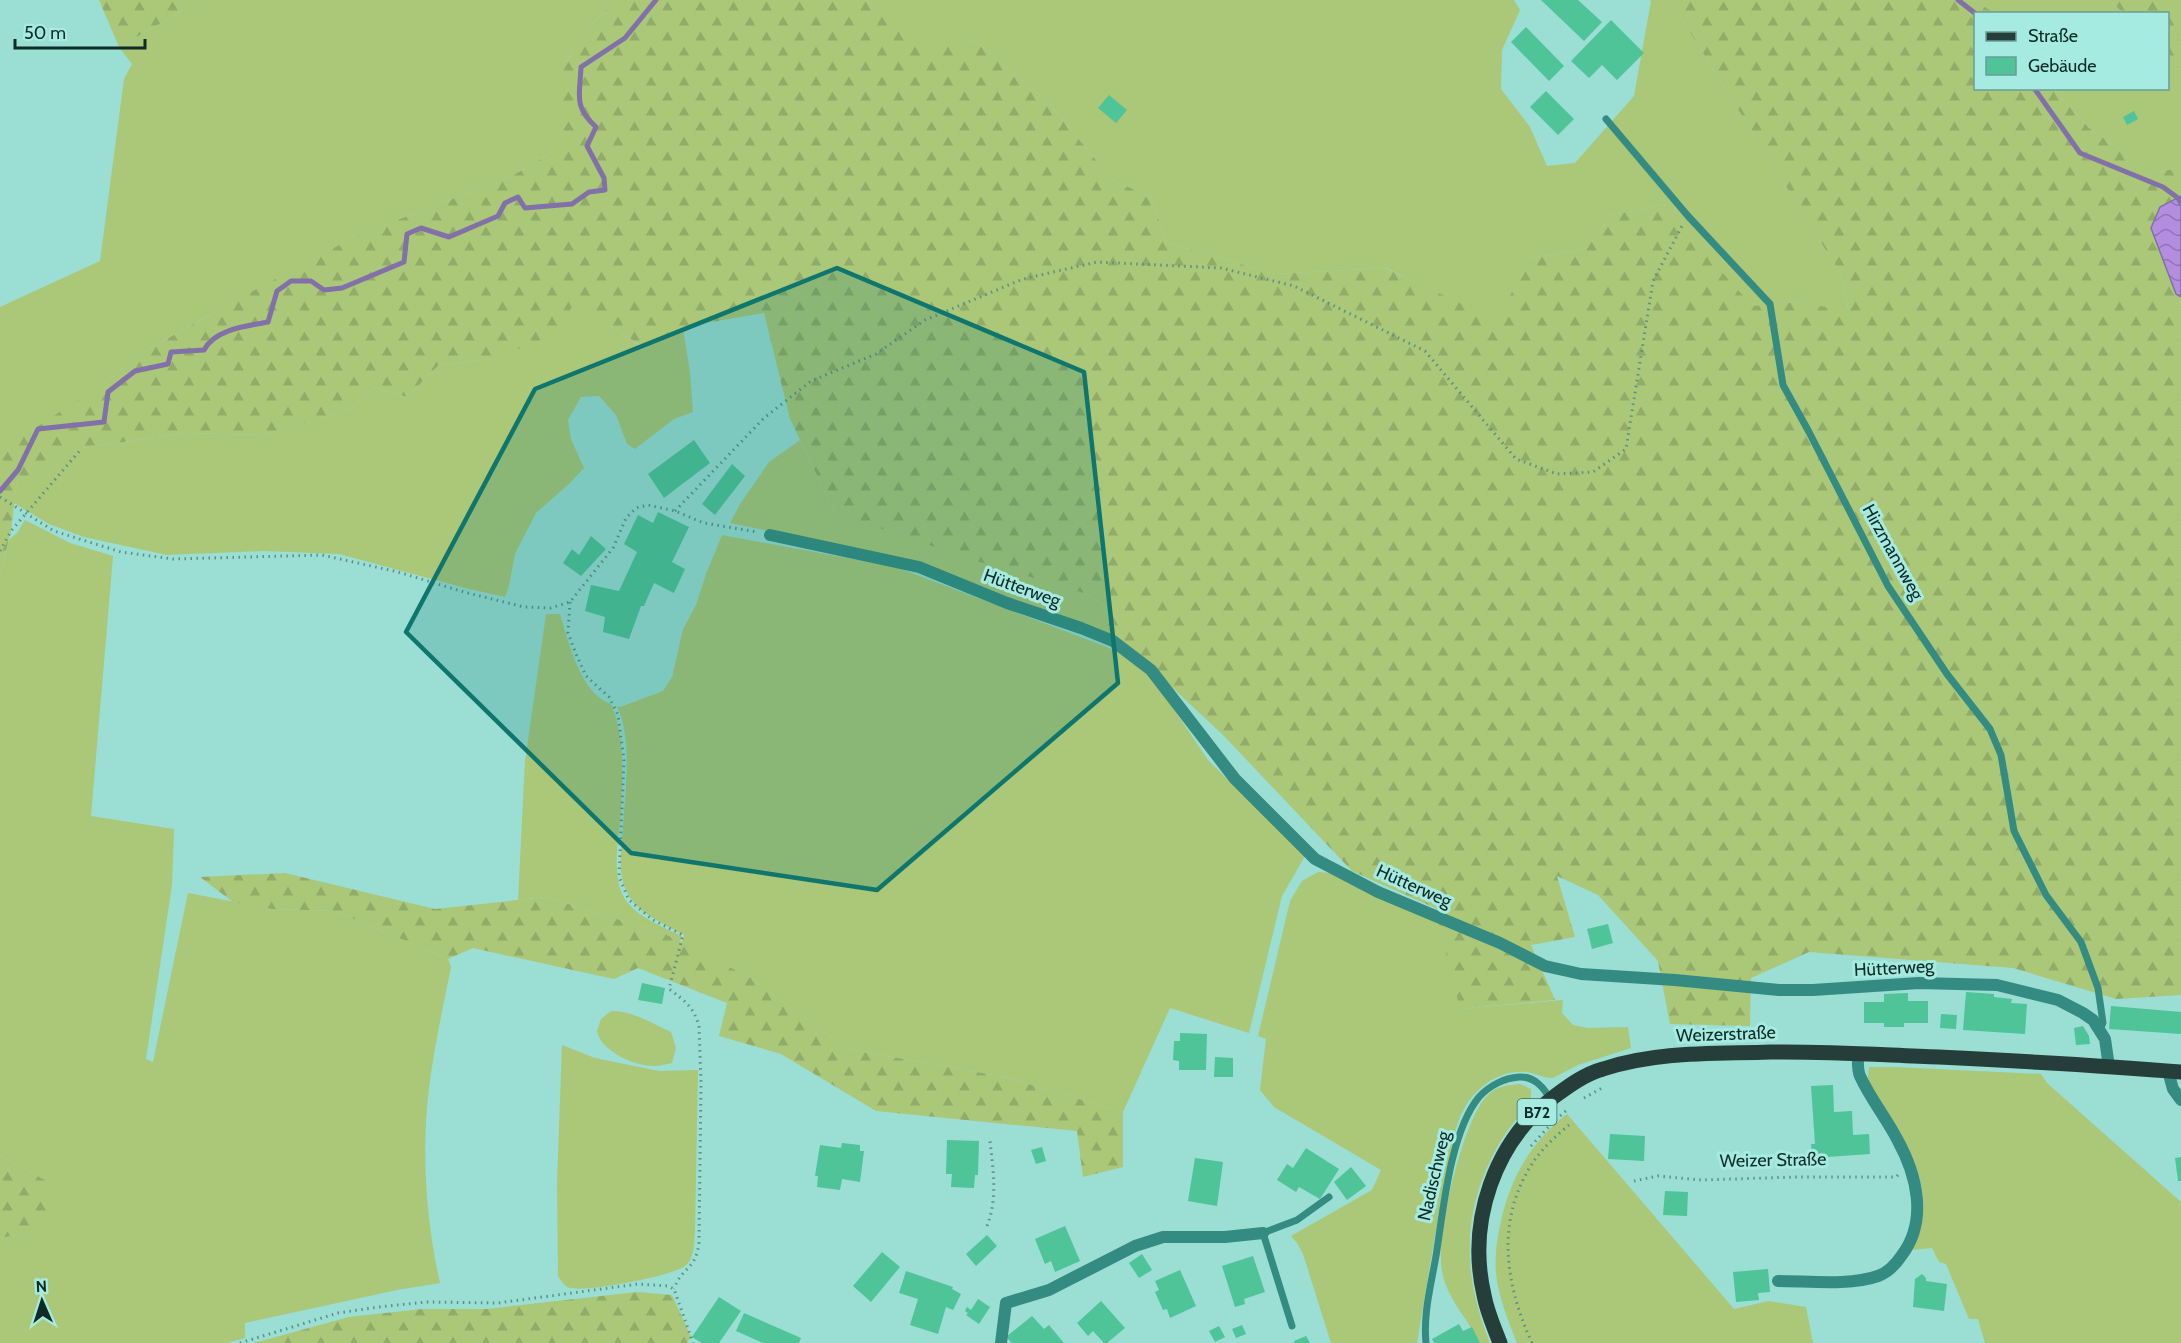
<svg xmlns="http://www.w3.org/2000/svg" width="2181" height="1343" viewBox="0 0 2181 1343" font-family="Cabin,sans-serif">
<style>
.grass{fill:#abc778}
.forest{fill:url(#forest-firs)}
.water{fill:url(#water-waves);stroke:#8270a9;stroke-width:1.5}
.lines{fill:none;stroke-linecap:round;stroke-linejoin:round}
.stream{stroke:#8270a9;stroke-width:5}
.building{fill:#4ec498}
.path{stroke:#5d9088;stroke-width:3;stroke-dasharray:1.5 4.5;stroke-linecap:butt}
.lane{stroke:#348b81;stroke-width:7}
.street{stroke:#348b81;stroke-width:12}
.primary{stroke:#253e3a;stroke-width:15}
.marked{fill:#0f766e;fill-opacity:0.2;stroke:#0f766e;stroke-width:4.5;stroke-linejoin:round}
.labels{text-anchor:middle;dominant-baseline:central;stroke-width:6;stroke-linejoin:round;paint-order:stroke}
.shield{fill:#a6ebe1;stroke:#3c655f;stroke-width:1.5}
.shield-label{font-size:16px;font-weight:bold;fill:#0e2b27}
.street-label{font-size:18px;fill:#0e2b27;stroke:#a6ebe1}
</style>
<defs>
<pattern id="forest-firs" width="22" height="20" patternUnits="userSpaceOnUse" patternTransform="scale(1.5)"><rect width="22" height="20" fill="#abc778"/><path d="M5 1l3.5 6h-7zM16 11l3.5 6h-7z" fill="#92ab68"/></pattern>
<pattern id="water-waves" width="16" height="10" patternUnits="userSpaceOnUse" patternTransform="scale(1.5)"><rect width="16" height="10" fill="#b48de1"/><path d="M0 5q4-4 8 0t8 0" fill="none" stroke="#9173b6"/></pattern>
</defs>
<rect width="100%" height="100%" fill="#9aded4"/>
<g class="grass">
<polygon points="201,0 615,0 580,37 557,81 557,149 512,176 358,235 206,317 136,356 107,381 0,452 0,307 100,261 124,79 132,64 119,47"/>
<polygon points="866,0 1514,0 1520,10 1502,50 1501,89 1530,127 1547,166 1575,163 1634,96 1651,1 1649,0 1670,0 1840,273 1849,312 1796,302 1752,307 1663,205 1612,215 1586,249 1530,258 1497,321 1386,268 1275,274 1167,243 1151,197 1112,180 1050,104 976,41 915,48"/>
<polygon points="1973,0 2110,0 2123,13 1995,13"/>
<polygon points="2168,61 2181,76 2181,167 2132,179 2126,154 2089,128 2053,89 2168,88"/>
<polygon points="573,303 644,348 683,328 690,372 693,412 674,419 635,449 627,444 616,415 599,396 581,397 568,420 571,439 584,468 570,483 536,513 515,554 509,586 505,597 469,589 339,554 264,551 167,555 84,537 49,524 14,503 17,481 82,448 185,433 263,435 350,409 373,387 407,397 439,365 492,359"/>
<polygon points="800,440 835,513 1087,594 1107,608 1097,630 1016,603 952,575 808,539 730,523 740,504 769,462"/>
<path d="M25 520 70 543 113 556 91 816 174 829 172 885 146 1059 153 1062 188 893 272 909 336 911 448 959 451 967C443 1007 434 1048 429 1088 421 1151 426 1222 440 1283L397 1290 245 1323V1338L227 1343H0V1238L27 1233 50 1183 0 1155V574L9 540 17 533Z"/>
<path d="M722 535 896 567 1120 652 1150 674 1208 760 1305 856 1282 896 1249 1033 1170 1008 1123 1112 1005 1077 847 1049 749 977 682 943 684 935C668 926 641 914 631 899 616 879 621 851 623 828 625 789 633 742 617 706L620 707 663 691 672 677 683 629 696 605 706 574Z"/>
<path d="M546 614H560C568 640 581 695 611 704 625 736 623 773 621 808 620 835 609 879 627 902 641 919 663 927 682 936L680 942 665 934 546 897 518 900 525 761Z"/>
<path d="M1318 872 1330 873 1438 919 1461 1009 1563 1000 1562 1013 1573 1025 1588 1028 1628 1027 1631 1048 1578 1065 1553 1078C1543 1078 1535 1073 1526 1072 1500 1069 1476 1087 1464 1109 1458 1119 1455 1133 1451 1144L1454 1143 1441 1200 1417 1343H1331L1303 1254 1297 1243 1291 1236 1372 1190 1381 1170 1274 1107 1260 1090 1266 1039 1258 1036 1290 901 1302 881Z"/>
<path d="M611 1011C631 1010 653 1024 671 1032L676 1048 672 1063C666 1064 660 1066 653 1066 634 1066 601 1051 597 1031L601 1019Z"/>
<path d="M562 1045 595 1058 659 1071 698 1070 695 1231C694 1242 695 1258 685 1266 672 1276 588 1292 571 1288 564 1287 562 1281 558 1276L557 1183Z"/>
<path d="M1869 1067H1895L2041 1074 2047 1083 2181 1202V1343H1985L1978 1319H1969L1946 1264 1939 1262 1932 1248 1912 1250C1926 1220 1927 1198 1916 1167L1871 1086 1868 1077Z"/>
<path d="M1520 1084 1531 1089V1100C1521 1115 1508 1128 1499 1144 1461 1210 1462 1274 1490 1343H1480C1468 1319 1447 1299 1442 1271 1435 1238 1463 1119 1487 1096 1496 1086 1508 1085 1520 1084Z"/>
<path d="M1567 1114 1734 1309 1769 1301 1806 1307 1813 1343H1517C1509 1323 1501 1303 1497 1281 1494 1262 1496 1245 1500 1226 1509 1180 1530 1143 1567 1114Z"/>
</g>
<g class="forest">
<polygon points="99,0 201,0 119,47"/>
<polygon points="615,0 866,0 915,47 976,41 1050,104 1112,180 1151,197 1167,243 1275,274 1385,268 1497,320 1530,258 1586,249 1612,215 1663,205 1752,306 1796,302 1849,311 1840,273 1670,0 1973,0 1995,13 1976,14 1976,88 2053,89 2089,128 2126,154 2132,179 2181,167 2181,196 2160,207 2176,294 2181,297 2181,995 2116,999 2013,968 1809,952 1751,978 1750,1026 1670,1024 1658,961 1598,895 1557,876 1575,937 1531,945 1555,1000 1460,1009 1435,908 1352,871 1223,735 1145,662 1097,630 1107,608 1087,594 970,559 835,513 790,419 764,313 688,326 645,348 573,304 559,333 492,359 439,365 407,397 373,387 350,409 263,435 185,433 82,448 17,481 11,531 0,574 0,451 107,381 136,356 253,291 358,235 512,176 557,149 557,81 580,37"/>
<polygon points="2110,0 2181,0 2181,76 2168,61 2168,14 2123,13"/>
<polygon points="285,873 435,909 546,897 665,934 749,977 847,1049 1005,1077 1123,1112 1123,1167 1083,1177 1077,1131 876,1111 781,1054 719,1036 727,1003 638,968 614,979 473,948 448,959 336,911 272,909 233,902 200,877"/>
<polygon points="0,1155 50,1183 53,1211 27,1233 0,1238"/>
<polygon points="637,1292 672,1295 691,1337 687,1343 254,1343 349,1317 422,1309 487,1309"/>
</g>
<polygon class="water" points="2181,196 2181,297 2176,294 2151,228 2160,207"/>
<g class="lines">
<g class="stream">
<polyline points="1958,0 1976,14"/>
<polyline points="2034,88 2080,153 2163,187 2178,198 2181,204"/>
<path d="M0 491 18 470 38 429 104 422 108 392 135 371 168 364 171 352 204 350C215 329 247 326 268 322L277 291 291 281H311L324 290 342 288 404 262 407 234 421 228 449 237 498 216 505 203 518 197 525 208 572 204 589 192 605 190 604 178 587 146 596 127C573 106 580 95 581 67L625 38 656 0"/>
</g>
</g>
<g class="building">
<polygon points="1541,0 1578,0 1602,22 1584,41"/>
<polygon points="1611,20 1644,53 1617,80 1602,65 1589,78 1571,61"/>
<polygon points="1526,27 1564,66 1549,81 1511,42"/>
<polygon points="1546,91 1574,119 1558,135 1530,107"/>
<polygon points="1109,95 1127,110 1116,123 1098,108"/>
<polygon points="2134,111 2138,119 2127,125 2123,117"/>
<polygon points="694,440 710,463 664,498 648,474"/>
<polygon points="732,464 745,476 715,515 702,504"/>
<polygon points="658,512 689,527 672,562 685,569 674,593 654,583 644,606 641,606 629,639 603,632 605,617 585,611 591,585 619,591 637,552 624,544 638,515 653,523"/>
<polygon points="591,536 606,549 581,576 563,563 572,549 579,555"/>
<polygon points="1608,924 1613,943 1592,949 1587,929"/>
<polygon points="642,983 665,988 662,1004 638,1000"/>
<polygon points="1966,992 1994,994 1994,997 2012,999 2011,1003 2027,1004 2025,1034 1963,1030"/>
<polygon points="1908,993 1908,1001 1928,1001 1928,1023 1904,1023 1904,1027 1884,1027 1884,1023 1864,1023 1864,1002 1884,1002 1884,994"/>
<polygon points="2111,1006 2181,1012 2181,1034 2109,1029"/>
<polygon points="1941,1014 1957,1015 1956,1029 1940,1028"/>
<polygon points="2083,1026 2089,1036 2090,1044 2076,1045 2074,1028"/>
<polygon points="1180,1033 1207,1034 1206,1070 1179,1070 1179,1061 1173,1060 1174,1041 1180,1041"/>
<polygon points="1215,1057 1233,1058 1233,1077 1214,1077"/>
<polygon points="1833,1085 1834,1112 1852,1111 1853,1135 1869,1134 1870,1154 1812,1158 1811,1144 1815,1144 1811,1086"/>
<polygon points="1610,1134 1645,1136 1644,1161 1608,1159"/>
<polygon points="947,1140 979,1141 978,1175 975,1175 974,1188 951,1187 952,1174 946,1174"/>
<polygon points="842,1143 860,1145 860,1151 864,1151 860,1182 842,1179 840,1190 817,1187 818,1176 815,1176 820,1145 841,1148"/>
<polygon points="1042,1147 1046,1161 1036,1164 1031,1150"/>
<polygon points="1306,1148 1339,1169 1320,1199 1299,1187 1296,1192 1277,1180 1287,1164 1293,1168"/>
<polygon points="2181,1157 2181,1181 2178,1181 2175,1158"/>
<polygon points="1195,1158 1223,1162 1217,1206 1188,1201"/>
<polygon points="1351,1167 1366,1186 1347,1200 1334,1182"/>
<polygon points="1665,1191 1688,1192 1687,1216 1663,1215"/>
<polygon points="1065,1226 1080,1261 1055,1272 1051,1261 1045,1264 1035,1239"/>
<polygon points="987,1235 997,1246 976,1266 966,1254"/>
<polygon points="882,1252 900,1267 871,1302 853,1286"/>
<polygon points="1142,1254 1152,1270 1139,1278 1129,1263"/>
<polygon points="1253,1256 1265,1292 1244,1299 1245,1304 1235,1307 1222,1266"/>
<polygon points="1768,1269 1770,1292 1758,1293 1759,1300 1736,1302 1733,1272"/>
<polygon points="1180,1270 1196,1306 1170,1318 1167,1309 1163,1310 1155,1292 1159,1290 1155,1281"/>
<polygon points="906,1271 953,1287 952,1289 961,1294 953,1310 946,1307 938,1334 910,1325 918,1299 899,1293"/>
<polygon points="1922,1274 1926,1278 1926,1281 1947,1284 1944,1311 1913,1307 1915,1279"/>
<polygon points="719,1297 741,1311 719,1343 702,1343 692,1337"/>
<polygon points="978,1299 990,1307 979,1324 966,1315 968,1313 965,1311 967,1307 971,1310"/>
<polygon points="1101,1301 1125,1328 1107,1343 1104,1343 1093,1331 1088,1336 1077,1323"/>
<polygon points="744,1313 801,1338 799,1343 763,1343 736,1331"/>
<polygon points="1032,1316 1044,1329 1049,1325 1064,1343 1012,1343 1006,1337"/>
<polygon points="1459,1324 1463,1331 1472,1327 1480,1343 1434,1343 1432,1339"/>
<polygon points="1242,1325 1246,1334 1236,1338 1232,1329"/>
<polygon points="1219,1326 1225,1337 1215,1342 1209,1331"/>
<polygon points="1306,1336 1310,1343 1295,1343 1294,1341"/>
</g>
<g class="lines">
<g class="path">
<polyline points="0,497 54,531 121,552 173,559 322,555 398,572 464,592 524,607 550,608 570,602 613,548 626,518 636,508 648,505 675,511 704,523 757,532"/>
<polyline points="675,511 764,418 811,381 876,354 925,320 1023,279 1097,262 1221,268 1294,286 1425,351 1516,459 1557,474 1593,472 1626,449 1653,281 1682,226"/>
<polyline points="0,551 11,531 82,448"/>
<path d="M570 602 568 633 576 654 586 676 609 697 618 715 624 760 619 877 629 900 653 920 683 935 669 989C684 1000 695 1008 699 1027L701 1082 699 1242C696 1271 682 1266 674 1289"/>
<polyline points="1584,1098 1602,1088"/>
<polyline points="1531,1146 1552,1123 1569,1108"/>
<polyline points="1634,1181 1658,1176 1701,1180 1797,1177 1896,1177 1898,1175"/>
<path d="M987 1226C998 1198 993 1170 990 1141"/>
<polyline points="240,1343 338,1313 379,1307 426,1302 498,1303 638,1284 668,1286 674,1289 693,1343"/>
<path d="M1532 1343C1504 1282 1495 1216 1536 1158 1545 1146 1557 1135 1569 1125"/>
</g>
<g class="lane">
<polyline points="1606,119 1688,216 1770,304 1783,385 1809,432 1888,586 1947,674 1990,729 2001,755 2014,831 2046,895 2081,942 2098,988 2103,1023 2100,1029"/>
<polyline points="1292,1326 1263,1233 1297,1220 1329,1197"/>
<path d="M1426 1343C1423 1314 1431 1285 1436 1256 1443 1212 1450 1132 1479 1097 1489 1086 1504 1078 1519 1077 1534 1076 1545 1088 1550 1100"/>
</g>
<g class="street">
<polyline points="770,535 919,567 1007,603 1081,628 1113,641 1151,670 1235,779 1315,859 1378,892 1500,943 1545,966 1581,974 1675,980 1779,990 1813,990 1919,983 1997,985 2058,1000 2083,1013 2093,1020 2105,1039 2109,1067"/>
<polyline points="2168,1071 2173,1089 2181,1100"/>
<path d="M1778 1281C1808 1281 1850 1286 1878 1276 1889 1272 1896 1264 1902 1255 1928 1220 1917 1175 1897 1139 1886 1118 1870 1098 1860 1076 1857 1070 1858 1060 1858 1053"/>
<polyline points="1001,1343 1006,1303 1049,1290 1135,1246 1163,1237 1225,1237 1263,1233"/>
</g>
<path class="primary" d="M1500 1343C1494 1327 1487 1312 1484 1295 1467 1222 1494 1141 1555 1096 1570 1085 1585 1074 1603 1069 1657 1051 1714 1054 1770 1052 1827 1051 1883 1055 1939 1057 2020 1061 2101 1065 2181 1072"/>
</g>
<path class="marked" d="M837 268 1084 372 1118 683 877 890 631 853 406 632 535 389Z"/>
<g class="labels">
<rect class="shield" x="1517.5" y="1099" width="39" height="26" rx="4.5"/>
<g class="shield-label">
<text x="1537" y="1112">B72</text>
</g>
<g class="street-label">
<text transform="translate(1893 552) rotate(61)">Hirzmannweg</text>
<text transform="translate(1022 588) rotate(20)">Hütterweg</text>
<text transform="translate(1414 886) rotate(24)">Hütterweg</text>
<text transform="translate(1894 968) rotate(-3)">Hütterweg</text>
<text transform="translate(1726 1034) rotate(-2)">Weizerstraße</text>
<text transform="translate(1773 1160) rotate(-1)">Weizer Straße</text>
<text transform="translate(1434 1176) rotate(-77)">Nadischweg</text>
</g>
</g>
<rect x="1974" y="12" width="195" height="78" fill="#a6ebe1" stroke="#699e97" stroke-width="1.5"/>
<rect x="1986" y="32" width="30" height="9" fill="#253e3a" stroke="#699e97" stroke-width="1.5"/>
<text x="2028" y="42" font-size="18" fill="#0e2b27">Straße</text>
<rect x="1986" y="57" width="30" height="18" fill="#4ec498" stroke="#699e97" stroke-width="1.5"/>
<text x="2028" y="72" font-size="18" fill="#0e2b27">Gebäude</text>
<g transform="translate(42 1301) rotate(357)" stroke="#a6ebe1" stroke-width="4.5" paint-order="stroke">
<path d="M0-4.5L10 22L0 15L-10 22Z" fill="#0e2b27"/>
<text y="-9" font-size="16" font-weight="bold" text-anchor="middle" fill="#0e2b27">N</text>
</g>
<path d="M15 39v9h130v-9" fill="none" stroke="#0e2b27" stroke-width="3"/>
<text x="24" y="39" font-size="18" fill="#0e2b27" stroke="#a6ebe1" stroke-width="4.5" paint-order="stroke">50 m</text>
</svg>
